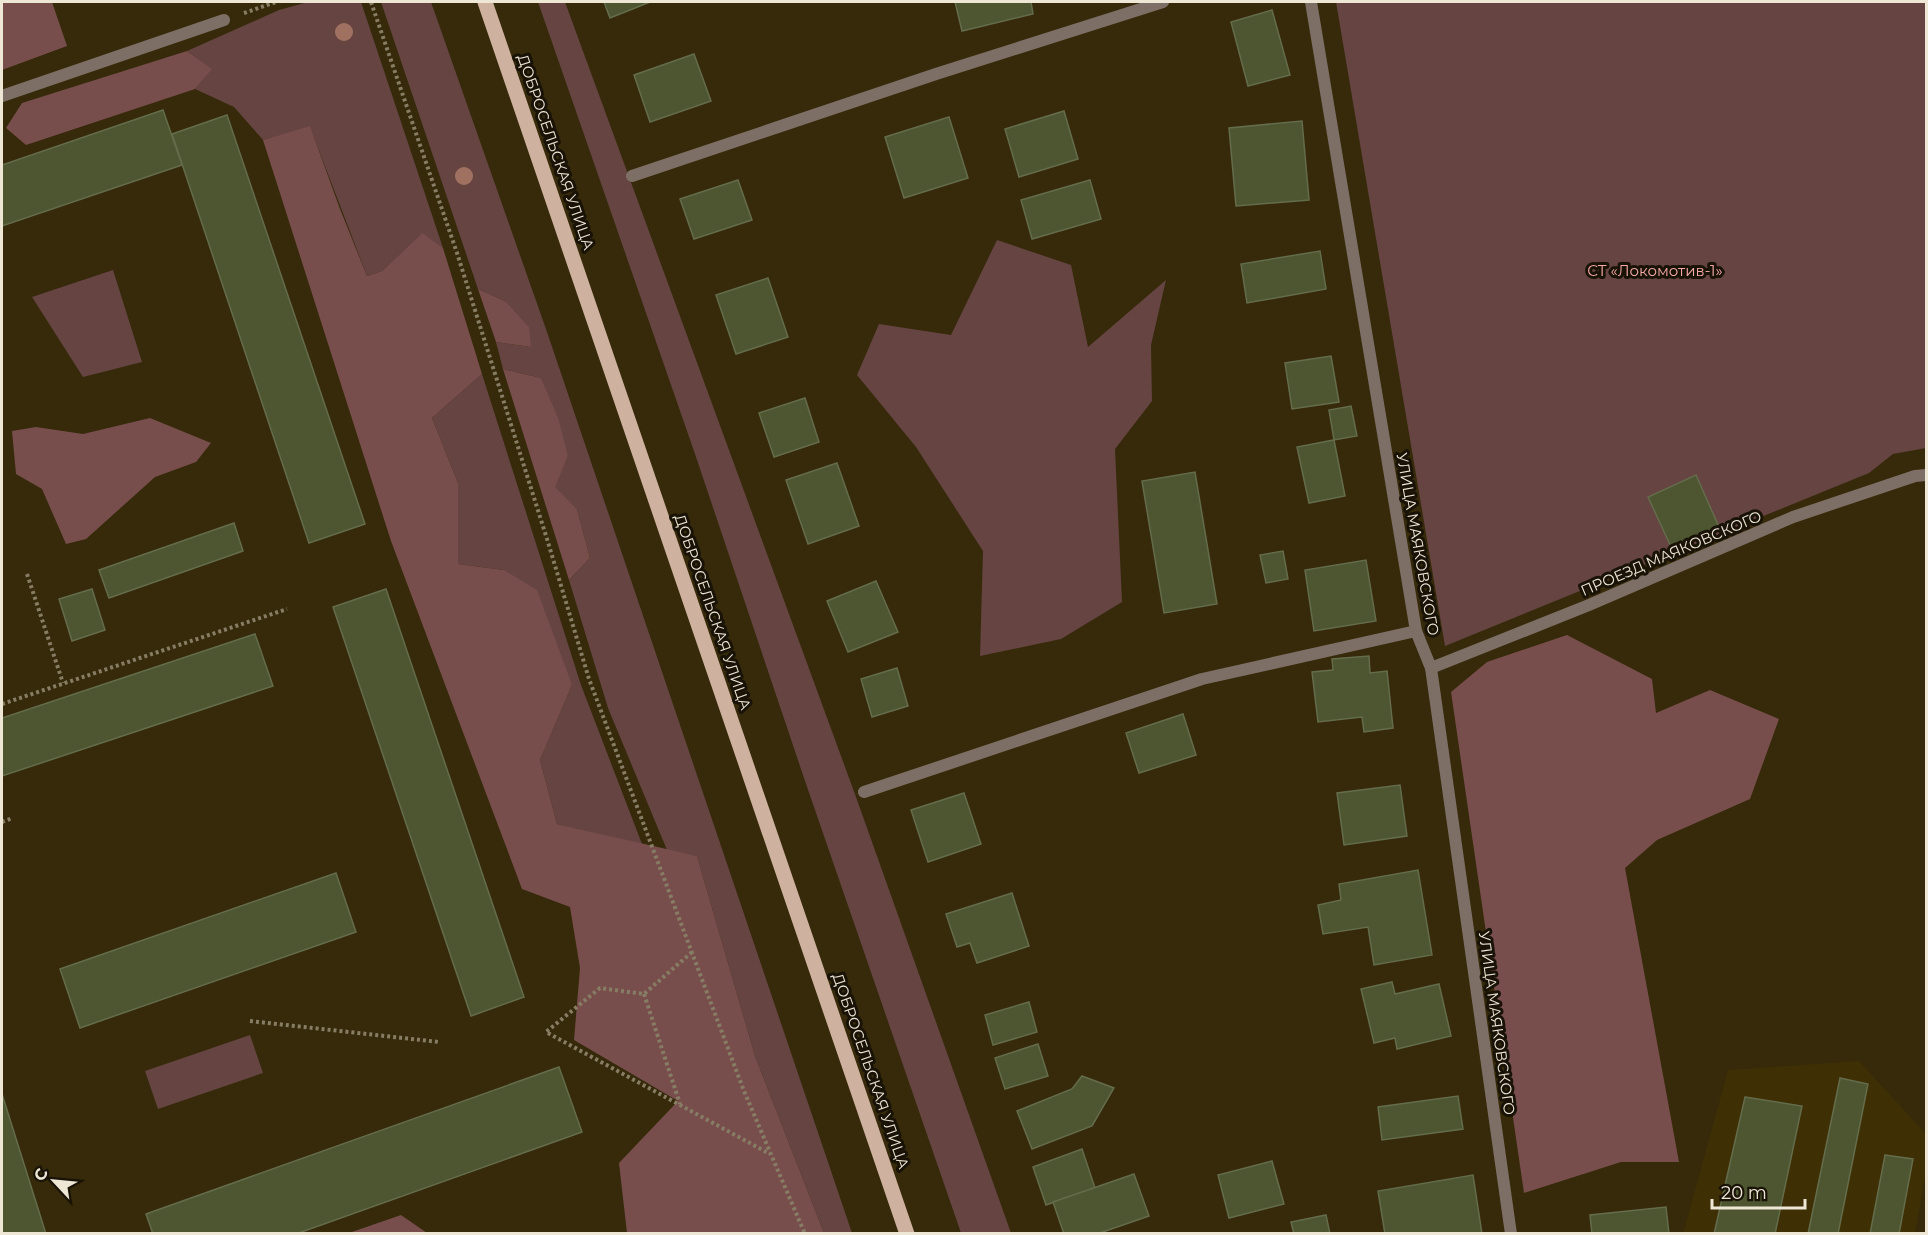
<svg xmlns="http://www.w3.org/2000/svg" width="1928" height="1235" viewBox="0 0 1928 1235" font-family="Montserrat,sans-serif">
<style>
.built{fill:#3e2f05}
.green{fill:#654442}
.forest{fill:#784e4c}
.building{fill:#4d5630;stroke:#646c4b;stroke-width:1.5}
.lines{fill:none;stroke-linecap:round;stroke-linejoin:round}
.path{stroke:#877d64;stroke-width:4;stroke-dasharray:3 3;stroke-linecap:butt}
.lane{stroke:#7d6f66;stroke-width:12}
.street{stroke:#7d6f66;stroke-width:12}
.primary{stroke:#ceb19e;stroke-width:15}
.tree{fill:#a07160}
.labels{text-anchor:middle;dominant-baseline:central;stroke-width:6;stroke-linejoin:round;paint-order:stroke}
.street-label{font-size:15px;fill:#efe7d6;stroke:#191307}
.park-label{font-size:15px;fill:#f6aba7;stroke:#191307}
</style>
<rect width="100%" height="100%" fill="#362a0a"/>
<polygon class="built" points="1859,1061 1926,1134 1926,1172 1915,1233 1683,1234 1728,1070"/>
<g class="green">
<polygon points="308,2 361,2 443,248 421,234 382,271 367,276 310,127 263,140 234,107 195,89 211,69 187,51 279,10"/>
<polygon points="381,2 431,2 547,332 852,1233 824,1233 755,1056 697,856 667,850 608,708 569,580 590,558 577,509 554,487 568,456 541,378 503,369 496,342 531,347 505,301 478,289"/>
<polygon points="538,2 565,2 856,797 1011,1233 961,1233 805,781 695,454"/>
<polygon points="1336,2 1926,2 1926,448 1893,454 1869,473 1445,646"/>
<polygon points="997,240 1071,265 1088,347 1166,280 1151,345 1152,401 1115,449 1122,602 1061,639 980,656 983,551 916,447 857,375 879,324 951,335"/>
<polygon points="113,270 142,362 83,377 32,297"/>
<polygon points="482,374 581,685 642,844 557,824 540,760 572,685 504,570 458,564 458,483 432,418"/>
<polygon points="250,1035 263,1073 158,1109 145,1071"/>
</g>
<g class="forest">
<polygon points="2,2 52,2 67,46 2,70"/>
<polygon points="187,51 212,69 195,89 26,145 6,128 22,103"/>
<polygon points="310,126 340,209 367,276 382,271 422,233 443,248 482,374 432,418 458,483 458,564 504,570 537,590 572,685 540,760 557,824 697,856 755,1056 824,1233 627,1233 619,1163 678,1101 574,1040 580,968 570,907 522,889 391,541 263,140"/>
<polygon points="478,289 505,301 529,327 531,347 496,342"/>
<polygon points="503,369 541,378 558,418 568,456 555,487 577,509 590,558 569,580"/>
<polygon points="150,418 211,443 196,462 155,477 86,539 66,544 42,489 16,474 12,431 36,427 83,434"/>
<polygon points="1567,635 1652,679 1656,713 1710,690 1779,719 1750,799 1657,840 1625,868 1679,1162 1621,1162 1524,1193 1451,692 1487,662"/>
<polygon points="401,1215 427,1233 349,1233"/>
</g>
<g class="building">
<polygon points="604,2 650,2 610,18"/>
<polygon points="955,2 1031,2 1033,14 962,31"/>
<polygon points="1272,10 1290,75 1248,86 1231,22"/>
<polygon points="694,54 711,101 650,122 634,75"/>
<polygon points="163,110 182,165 2,226 2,165"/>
<polygon points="1064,111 1078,159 1019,177 1005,129"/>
<polygon points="227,115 365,524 309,543 172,134"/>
<polygon points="949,117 968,178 904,198 885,137"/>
<polygon points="1302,121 1309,200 1236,206 1229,128"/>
<polygon points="738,180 752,220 694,239 680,199"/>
<polygon points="1090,180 1101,219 1032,239 1021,200"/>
<polygon points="1320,251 1326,289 1247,303 1241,264"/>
<polygon points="768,278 788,337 736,354 716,295"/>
<polygon points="1331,356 1339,402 1292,409 1285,363"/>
<polygon points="805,398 819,442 774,457 759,413"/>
<polygon points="1351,406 1357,436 1334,440 1329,410"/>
<polygon points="1334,440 1345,496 1309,503 1297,447"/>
<polygon points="837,463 859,526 808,544 786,480"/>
<polygon points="1195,472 1217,604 1164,613 1142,481"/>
<polygon points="1696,475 1719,527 1672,549 1648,497"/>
<polygon points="234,523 243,551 109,598 99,570"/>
<polygon points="1283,551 1288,579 1266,583 1260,555"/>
<polygon points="1366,560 1376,621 1314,631 1305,570"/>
<polygon points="876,581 898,632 848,652 827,601"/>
<polygon points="92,589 105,630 72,641 59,599"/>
<polygon points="386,589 524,997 471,1016 333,607"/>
<polygon points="255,634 273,686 2,776 2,718"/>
<polygon points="1369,656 1370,673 1387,671 1393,728 1364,732 1362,717 1318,722 1312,672 1333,670 1332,659"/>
<polygon points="897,668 908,706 872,717 861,679"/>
<polygon points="1183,714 1196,755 1139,773 1126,733"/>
<polygon points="1400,785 1407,836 1344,845 1337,793"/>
<polygon points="964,793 981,844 928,862 911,810"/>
<polygon points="1418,870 1432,955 1374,965 1368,927 1323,934 1318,905 1341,900 1339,884"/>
<polygon points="336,873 356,932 80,1028 60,969"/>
<polygon points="1012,893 1029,946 977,963 970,943 957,947 946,914"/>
<polygon points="1392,982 1395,994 1439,984 1451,1036 1397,1049 1395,1038 1374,1043 1361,989"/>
<polygon points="1029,1002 1037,1032 993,1045 985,1015"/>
<polygon points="1038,1044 1048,1076 1005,1089 995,1058"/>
<polygon points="559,1067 582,1132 296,1234 153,1234 146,1214"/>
<polygon points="1082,1076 1114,1088 1092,1126 1032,1149 1017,1111 1072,1089"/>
<polygon points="1840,1078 1868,1084 1838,1234 1808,1234"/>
<polygon points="2,1094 46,1234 2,1234"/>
<polygon points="1458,1096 1463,1129 1382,1140 1378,1107"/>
<polygon points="1745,1097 1802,1106 1775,1234 1714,1234"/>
<polygon points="1082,1149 1095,1188 1046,1205 1033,1167"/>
<polygon points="1885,1155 1913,1159 1899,1234 1870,1234"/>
<polygon points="1272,1161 1284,1204 1229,1218 1218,1175"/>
<polygon points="1134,1174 1149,1216 1097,1234 1064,1234 1053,1202"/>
<polygon points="1473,1175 1482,1234 1385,1234 1378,1191"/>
<polygon points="1666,1207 1669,1234 1592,1234 1590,1215"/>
<polygon points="1326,1215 1330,1234 1294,1234 1291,1222"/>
</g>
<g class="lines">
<g class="path">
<polyline points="371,2 457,253 547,539 589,679 744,1091 805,1234"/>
<polyline points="244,13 276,2"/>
<polyline points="27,574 63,683"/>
<polyline points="2,704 287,609"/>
<polyline points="2,822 13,818"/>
<polyline points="692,952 644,994 600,988 546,1032 770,1154"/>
<polyline points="644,994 680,1104"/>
<polyline points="250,1021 439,1042"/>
</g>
<polyline class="lane" points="2,96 224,20"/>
<g class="street">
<polyline points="1311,2 1416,631 1431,668 1511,1234"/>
<polyline points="632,176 936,74 1163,2"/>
<polyline points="1431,668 1589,605 1793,517 1915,476 1926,475"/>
<polyline points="864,792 1202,679 1416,631"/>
</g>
<polyline class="primary" points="485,2 907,1234"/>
</g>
<g class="tree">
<circle cx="344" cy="32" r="9"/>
<circle cx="464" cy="176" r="9"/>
</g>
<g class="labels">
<g class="street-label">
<text transform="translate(556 152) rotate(71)">ДОБРОСЕЛЬСКАЯ УЛИЦА</text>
<text transform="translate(1418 544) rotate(80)">УЛИЦА МАЯКОВСКОГО</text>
<text transform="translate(1671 553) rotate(-23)">ПРОЕЗД МАЯКОВСКОГО</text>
<text transform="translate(713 612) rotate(71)">ДОБРОСЕЛЬСКАЯ УЛИЦА</text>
<text transform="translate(1497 1023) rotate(82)">УЛИЦА МАЯКОВСКОГО</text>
<text transform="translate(871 1071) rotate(71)">ДОБРОСЕЛЬСКАЯ УЛИЦА</text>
</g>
<g class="park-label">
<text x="1655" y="270">СТ «Локомотив-1»</text>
</g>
</g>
<rect width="1928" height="1235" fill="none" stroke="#efe7d6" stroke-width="6"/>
<g transform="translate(54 1181) rotate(296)" stroke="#191307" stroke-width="4.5" paint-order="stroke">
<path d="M0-4.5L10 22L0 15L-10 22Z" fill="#efe7d6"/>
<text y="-9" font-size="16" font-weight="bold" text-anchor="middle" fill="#efe7d6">С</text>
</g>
<path d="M1712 1199v9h93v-9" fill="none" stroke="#efe7d6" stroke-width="3"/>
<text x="1721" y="1199" font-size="18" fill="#efe7d6" stroke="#191307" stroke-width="4.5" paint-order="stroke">20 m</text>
</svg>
